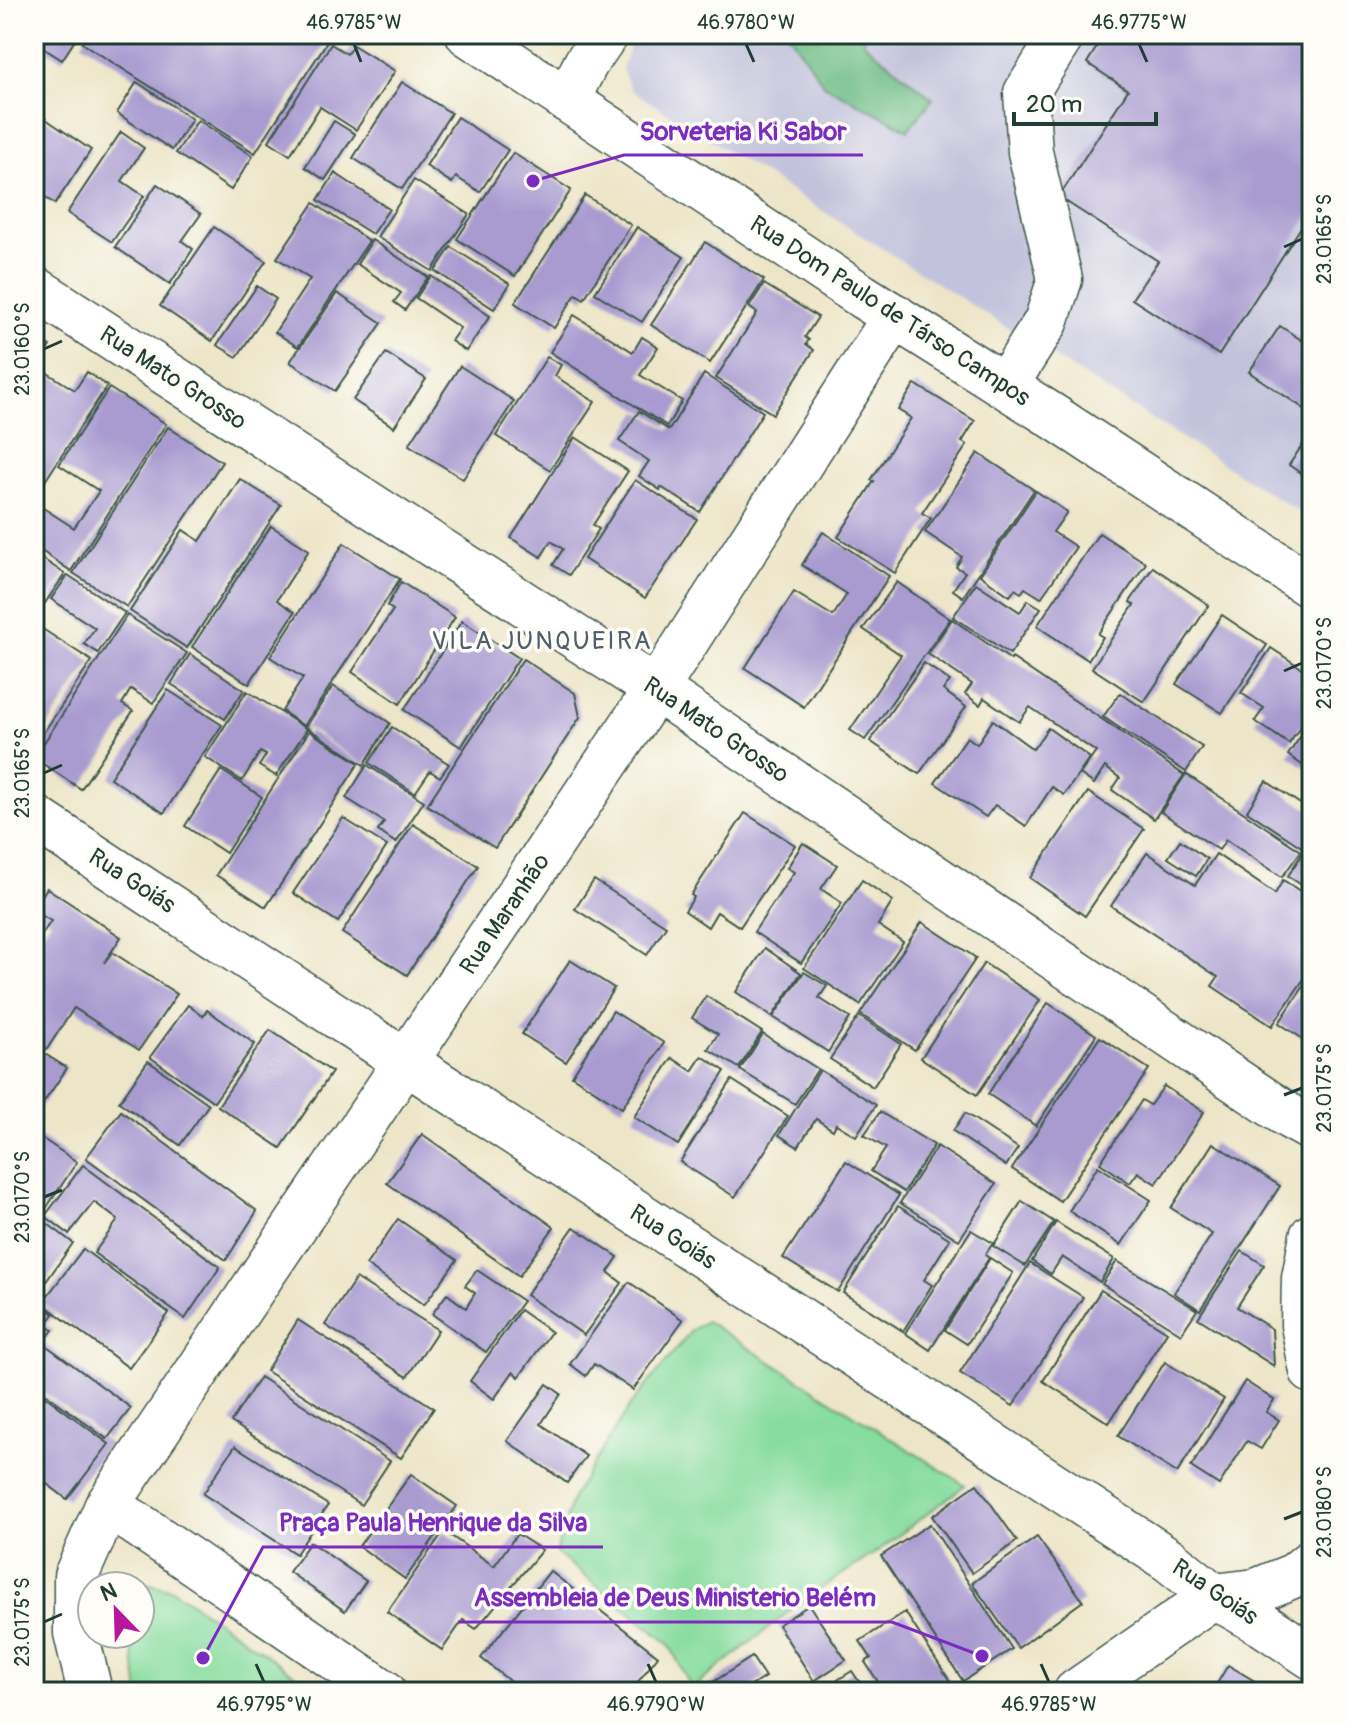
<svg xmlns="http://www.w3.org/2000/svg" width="1346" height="1726" viewBox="0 0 1346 1726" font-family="Pangolin,sans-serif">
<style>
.industrial{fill:#c2c2dc}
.green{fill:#87dc9e;stroke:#538c69;stroke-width:2}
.forest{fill:#6dbc85;stroke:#467c5c;stroke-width:2}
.building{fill:#a99bd0}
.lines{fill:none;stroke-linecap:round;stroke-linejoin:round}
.minor-casing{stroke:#3e564a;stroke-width:47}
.minor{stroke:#fff;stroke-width:44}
.ticks{fill:none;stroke:#1f3d34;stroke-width:3}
.labels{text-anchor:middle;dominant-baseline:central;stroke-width:7;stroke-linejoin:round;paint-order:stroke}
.street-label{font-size:24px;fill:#1f3d34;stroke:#fdfcf7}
.neighbourhood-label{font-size:26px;letter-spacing:2px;fill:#4f5e6b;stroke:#fdfcf7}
.leader{fill:none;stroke:#7b2cbf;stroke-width:3}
.callout-dot{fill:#7b2cbf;stroke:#fdfcf7;stroke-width:3}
.callout-label{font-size:26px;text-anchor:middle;font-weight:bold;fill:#7b2cbf;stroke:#fdfcf7;stroke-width:7;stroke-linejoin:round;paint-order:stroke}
.neatline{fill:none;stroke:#1f3d34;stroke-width:3}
.ticks-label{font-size:20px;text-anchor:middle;fill:#1f3d34}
</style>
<rect width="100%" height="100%" fill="#fdfcf7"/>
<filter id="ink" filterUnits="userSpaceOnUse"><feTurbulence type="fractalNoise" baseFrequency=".0125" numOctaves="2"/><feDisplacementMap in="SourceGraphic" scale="16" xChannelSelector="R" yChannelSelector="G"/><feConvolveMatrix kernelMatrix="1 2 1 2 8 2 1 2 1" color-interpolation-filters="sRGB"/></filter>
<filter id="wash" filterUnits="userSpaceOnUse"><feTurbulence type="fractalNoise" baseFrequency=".006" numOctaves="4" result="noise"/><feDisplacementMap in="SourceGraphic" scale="32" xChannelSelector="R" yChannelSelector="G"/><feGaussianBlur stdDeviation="1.8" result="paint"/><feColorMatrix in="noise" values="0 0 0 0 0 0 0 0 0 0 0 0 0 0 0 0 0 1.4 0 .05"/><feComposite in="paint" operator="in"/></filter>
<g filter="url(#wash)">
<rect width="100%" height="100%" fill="#ede5c8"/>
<polygon class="industrial" points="637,34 1312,34 1312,520 631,90 622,68 632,42"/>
<g class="green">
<polygon points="706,1321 965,1485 878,1551 806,1598 692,1689 669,1644 556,1553 573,1496 632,1403 692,1330"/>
<polygon points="142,1582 173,1590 307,1683 301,1692 139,1692 130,1634 140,1634 140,1586 132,1586"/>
</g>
<polygon class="forest" points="789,34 865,34 863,42 933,99 908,130 824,85"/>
<g id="blocks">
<g class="building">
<polygon points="34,34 79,34 62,60 34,42"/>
<polygon points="88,34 332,34 255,153 82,43"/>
<polygon points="1105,34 1312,34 1312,210 1219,355 1132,299 1158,261 1059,197 1128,90 1087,63"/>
<polygon points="331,44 347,54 353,45 395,71 356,130 320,107 290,155 269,141"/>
<polygon points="137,82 192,119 172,150 117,113"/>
<polygon points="402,82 451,113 402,189 353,158"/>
<polygon points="40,115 91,150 55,204 34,190 34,124"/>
<polygon points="457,117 508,150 480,192 456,177 452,183 426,166"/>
<polygon points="198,120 253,156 231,190 176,153"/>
<polygon points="334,121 355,134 325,180 305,167"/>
<polygon points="121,132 144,148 122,181 144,196 112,242 67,213"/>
<polygon points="513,153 571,190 515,276 457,239"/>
<polygon points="335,173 389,209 372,234 318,200"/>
<polygon points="414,180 469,214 432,271 377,237"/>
<polygon points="157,184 201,214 182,241 193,249 170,284 115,247"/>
<polygon points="585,195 631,225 584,299 576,294 554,328 515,303"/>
<polygon points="314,203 369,241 298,347 275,332 310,279 277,258"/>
<polygon points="214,227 266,261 212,341 160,306"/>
<polygon points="637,227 684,257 642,322 595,293"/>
<polygon points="372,240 428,277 405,310 394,302 401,293 357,264"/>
<polygon points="705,242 764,280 710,363 651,325"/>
<polygon points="451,247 510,284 494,309 435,271"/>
<polygon points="431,276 490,316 466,351 451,341 460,328 416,298"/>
<polygon points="764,284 818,317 805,337 809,340 806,344 814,350 773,414 716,378 757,313 749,307"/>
<polygon points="257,286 276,299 237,357 217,345"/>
<polygon points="337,293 382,323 335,391 290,362"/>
<polygon points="574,315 633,352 642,337 658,347 640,375 682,401 667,426 550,352"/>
<polygon points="1280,326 1312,347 1312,414 1249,372"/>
<polygon points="34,336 50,346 34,371"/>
<polygon points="386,353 426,379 394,427 353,400"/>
<polygon points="547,357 561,365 555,376 595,402 550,470 496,436"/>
<polygon points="460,366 514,401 463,479 409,445"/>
<polygon points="41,369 75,390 87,372 107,386 34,498 34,380"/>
<polygon points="704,374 763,412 700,512 661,487 660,490 639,476 649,461 619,441 639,411 669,430"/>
<polygon points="915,384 975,421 962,442 967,445 922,513 931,518 895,573 838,537 874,481 871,480 911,418 898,410"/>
<polygon points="109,388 166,424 71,571 34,546 34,502 74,528 99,491 59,465"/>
<polygon points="168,427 222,462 127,607 73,573"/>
<polygon points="1312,431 1312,481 1289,465"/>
<polygon points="575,437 628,471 593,525 599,529 569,575 553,565 563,549 551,541 541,557 511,538"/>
<polygon points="978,453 1034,490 963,597 953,590 965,572 956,567 962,557 925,532"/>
<polygon points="240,479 281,505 187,648 130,611 183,530 200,541"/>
<polygon points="635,480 697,519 645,598 584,559"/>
<polygon points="1036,491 1067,512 1053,532 1076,547 1041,598 1025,588 1021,593 1015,589 1010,596 980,575"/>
<polygon points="271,526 309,550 277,600 295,612 249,684 192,647"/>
<polygon points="823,532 889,576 804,707 745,668 794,592 833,616 847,594 802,565"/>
<polygon points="1099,533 1146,563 1098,634 1103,637 1088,660 1037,626"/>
<polygon points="344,543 400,579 304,726 282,711 303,678 270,657"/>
<polygon points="34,553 65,574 34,619"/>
<polygon points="1153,567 1209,605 1144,702 1092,668 1134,605 1130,602"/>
<polygon points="68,575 125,613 98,653 84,644 95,628 51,599"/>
<polygon points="401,582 455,617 400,704 352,672 393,610 387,606"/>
<polygon points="897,582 950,619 865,740 850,730 901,655 863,629"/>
<polygon points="976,583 1020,612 1028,600 1041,608 1010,654 953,617"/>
<polygon points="127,615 187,653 153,703 131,689 122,704 133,711 81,789 34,758"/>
<polygon points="1222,615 1267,645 1222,713 1176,684"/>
<polygon points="952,619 1011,660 1012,658 1184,775 1154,819 1112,790 1120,778 1105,767 1094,784 1080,774 1096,752 1030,707 1019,722 984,698 980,705 965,694 972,684 928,654"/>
<polygon points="462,621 519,658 461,747 404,710"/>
<polygon points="41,628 92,661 41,736 34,731 34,638"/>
<polygon points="1271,648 1312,675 1312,709 1289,744 1255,721 1264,708 1241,693"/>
<polygon points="190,654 244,690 225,719 171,684"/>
<polygon points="523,659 575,693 580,717 495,848 427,805"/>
<polygon points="924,663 950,681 943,690 966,707 919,774 870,741"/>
<polygon points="333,686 390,723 364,765 306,727"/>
<polygon points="168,690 222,725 164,813 110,778"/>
<polygon points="247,691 307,729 276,776 259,766 266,755 260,752 242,781 205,757"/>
<polygon points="1120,693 1202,747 1186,772 1103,717"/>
<polygon points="1312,719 1312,772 1288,755"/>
<polygon points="993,720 1033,749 1048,728 1090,758 1064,795 1052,787 1026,826 995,805 986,817 935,783 967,737 977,744"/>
<polygon points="392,727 449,764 440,777 430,771 415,793 369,763"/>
<polygon points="309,731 359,763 266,907 216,875"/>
<polygon points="367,765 424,801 396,843 378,831 384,822 346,798"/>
<polygon points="221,770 262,797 226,853 185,826"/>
<polygon points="1186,774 1301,851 1282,877 1226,840 1219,850 1161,812"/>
<polygon points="1266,781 1308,809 1312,802 1312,835 1303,848 1247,811"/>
<polygon points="1088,792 1144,829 1085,916 1030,878"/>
<polygon points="745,813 795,845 740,927 717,912 708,927 685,911 694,897 691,895"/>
<polygon points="343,818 387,846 338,922 293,893"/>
<polygon points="413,824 478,866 407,975 342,933"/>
<polygon points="1180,840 1207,859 1196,876 1168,858"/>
<polygon points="803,843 837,865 821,889 842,903 801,963 754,932 794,872 787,868"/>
<polygon points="1303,852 1312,858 1312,892 1288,876"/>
<polygon points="1147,853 1195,885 1216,854 1275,894 1283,880 1312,899 1312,967 1272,1026 1212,986 1218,977 1111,906"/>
<polygon points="594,880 666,926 647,955 575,909"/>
<polygon points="862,880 893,901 878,925 903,942 860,1005 804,968"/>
<polygon points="47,888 121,937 104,963 112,952 177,994 139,1050 74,1008 47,1049 34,1040 34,946 51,921 34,911 34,908"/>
<polygon points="922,922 976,958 915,1050 860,1014"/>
<polygon points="765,948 801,973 772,1017 736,992"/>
<polygon points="570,960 614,988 566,1062 522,1034"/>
<polygon points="984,963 1040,1000 977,1095 921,1058"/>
<polygon points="804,972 827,986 819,998 850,1018 828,1052 773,1017"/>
<polygon points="1312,974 1312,1045 1279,1023"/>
<polygon points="706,996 762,1032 739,1068 708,1049 718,1034 692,1018"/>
<polygon points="1048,1003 1096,1035 1036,1126 988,1094"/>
<polygon points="188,1005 203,1016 207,1010 255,1044 214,1102 150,1057"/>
<polygon points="613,1011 664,1043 622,1108 572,1076"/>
<polygon points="859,1016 901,1044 873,1087 830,1059"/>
<polygon points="270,1030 332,1072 281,1148 218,1106"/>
<polygon points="763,1034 818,1069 795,1104 740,1070"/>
<polygon points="1100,1037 1149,1069 1060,1201 1012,1169"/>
<polygon points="34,1047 67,1068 34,1117"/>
<polygon points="702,1056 725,1071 678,1145 634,1117 672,1058 692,1071"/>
<polygon points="148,1061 209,1104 180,1145 119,1102"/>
<polygon points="820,1070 876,1105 856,1136 836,1124 833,1130 816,1119 798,1147 779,1135"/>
<polygon points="732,1080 788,1116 735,1197 680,1162"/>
<polygon points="1164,1086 1204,1112 1156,1184 1138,1172 1130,1183 1100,1163 1142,1100 1150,1105"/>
<polygon points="121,1111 257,1211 226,1260 86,1158"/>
<polygon points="880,1112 934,1145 904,1192 871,1171 886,1148 864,1135"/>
<polygon points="965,1113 1018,1148 1006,1166 953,1131"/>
<polygon points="34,1133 77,1162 45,1210 34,1203"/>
<polygon points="422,1134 554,1227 519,1276 387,1183"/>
<polygon points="1213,1143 1280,1186 1200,1310 1174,1293 1212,1234 1171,1208"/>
<polygon points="937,1146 996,1184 959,1240 900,1203"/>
<polygon points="846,1161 899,1195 838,1292 783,1258"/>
<polygon points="83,1165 220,1267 185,1319 94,1253 118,1220 94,1202 69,1234 45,1216"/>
<polygon points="1098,1166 1151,1200 1121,1245 1069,1211"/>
<polygon points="1022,1201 1054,1222 1025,1266 993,1246"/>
<polygon points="898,1206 950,1239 924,1280 932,1285 903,1331 843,1293"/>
<polygon points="398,1219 457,1260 424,1305 366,1265"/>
<polygon points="44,1221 73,1243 36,1296 34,1294 34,1237"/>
<polygon points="1056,1222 1114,1259 1100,1282 1062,1257 1051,1274 1032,1261"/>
<polygon points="574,1227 618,1257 608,1272 622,1283 584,1335 526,1295"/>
<polygon points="971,1230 993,1243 985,1255 989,1258 930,1350 905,1333"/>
<polygon points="83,1249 169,1313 129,1368 42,1303"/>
<polygon points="1242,1251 1264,1265 1237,1307 1272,1329 1274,1366 1198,1318"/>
<polygon points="990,1258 1013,1273 967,1344 945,1330"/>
<polygon points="1117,1261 1197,1310 1181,1334 1102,1284"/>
<polygon points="1030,1263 1083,1297 1013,1406 960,1373"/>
<polygon points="477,1270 523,1301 486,1352 432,1314 447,1294 466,1308 475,1293 465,1286"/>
<polygon points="356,1278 438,1330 407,1377 325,1325"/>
<polygon points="629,1282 683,1320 633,1390 594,1364 586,1376 570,1364"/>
<polygon points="1101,1290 1167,1332 1109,1423 1043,1381"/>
<polygon points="34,1299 54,1314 46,1325 53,1330 43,1343 131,1408 107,1439 34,1385"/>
<polygon points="520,1310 551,1332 519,1377 513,1372 494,1399 470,1381"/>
<polygon points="298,1320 434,1408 401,1458 266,1371"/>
<polygon points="1165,1362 1224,1399 1177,1473 1118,1436"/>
<polygon points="260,1377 390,1461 361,1505 231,1422"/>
<polygon points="1245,1381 1274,1400 1266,1412 1279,1420 1261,1449 1247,1441 1219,1485 1191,1467"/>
<polygon points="547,1384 561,1394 541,1424 586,1456 567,1483 507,1441"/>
<polygon points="34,1388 109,1444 67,1499 34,1474"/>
<polygon points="235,1446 328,1505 296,1554 203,1494"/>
<polygon points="411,1474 457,1506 405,1579 359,1546"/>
<polygon points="977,1484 1017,1541 972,1573 932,1516"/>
<polygon points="930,1524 1012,1649 963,1681 881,1556"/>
<polygon points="444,1531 494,1566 517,1534 542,1550 476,1629 463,1620 442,1650 387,1612"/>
<polygon points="1037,1537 1083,1601 1018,1648 972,1583"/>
<polygon points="310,1542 366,1581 345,1611 289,1572"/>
<polygon points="550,1571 658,1656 630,1692 523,1692 481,1658"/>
<polygon points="809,1605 846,1660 814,1681 778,1625"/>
<polygon points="905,1612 957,1692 885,1692 865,1662 871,1658 860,1641"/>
<rect x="34" y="1619" width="4" height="30"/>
<polygon points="752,1657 765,1677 742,1692 698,1692"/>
<polygon points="1228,1665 1273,1692 1212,1692"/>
<polygon points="852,1671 866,1692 818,1692"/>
</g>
</g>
</g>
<g filter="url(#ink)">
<use href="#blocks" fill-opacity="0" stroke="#3e564a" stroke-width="2"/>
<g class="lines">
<g class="minor-casing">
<g id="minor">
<polyline points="468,34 862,296 1051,415 1312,587"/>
<polyline points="567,100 586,63 606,34"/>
<polyline points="34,288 656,689 1290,1117 1312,1129"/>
<polyline points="1005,386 1046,322 1060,279 1030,152 1026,93 1063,34"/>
<polyline points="34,817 406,1062 1169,1560 1214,1596 1264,1625 1312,1657"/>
<polyline points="1312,1236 1304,1278 1303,1325 1312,1371"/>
<polyline points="107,1506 134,1522 384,1692"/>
<polyline points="90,1692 76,1633 76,1576 107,1506 656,689 895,316"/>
<polyline points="1076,1692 1214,1596 1256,1591 1295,1575 1312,1561"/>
</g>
</g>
<use href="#minor" class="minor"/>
</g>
</g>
<path class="ticks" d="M354 44 361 62M746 44 754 62M1139 44 1147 62M1284 247 1302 239M44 349 62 341M1284 671 1302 663M44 773 62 765M1284 1095 1302 1088M44 1197 62 1190M1284 1519 1302 1512M44 1622 62 1614M256 1664 264 1682M648 1664 656 1682M1041 1664 1049 1682"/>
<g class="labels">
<g class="street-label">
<text transform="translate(890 311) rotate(33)">Rua Dom Paulo de Társo Campos</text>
<text transform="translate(173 378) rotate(33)">Rua Mato Grosso</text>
<text transform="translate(716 730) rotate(34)">Rua Mato Grosso</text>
<text transform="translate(132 881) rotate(33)">Rua Goiás</text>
<text transform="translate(505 914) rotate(-56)">Rua Maranhão</text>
<text transform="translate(673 1237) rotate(33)">Rua Goiás</text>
<text transform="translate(1215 1592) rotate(34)">Rua Goiás</text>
</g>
<g class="neighbourhood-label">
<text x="542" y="641">VILA JUNQUEIRA</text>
</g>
</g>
<path class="leader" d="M533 181L624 155H863M203 1658L263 1547H603M982 1656L892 1622H458"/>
<g class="callout-dot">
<circle cx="533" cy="181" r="8"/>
<circle cx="203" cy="1658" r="8"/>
<circle cx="982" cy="1656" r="8"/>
</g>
<g class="callout-label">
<text x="743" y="140">Sorveteria Ki Sabor</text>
<text x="433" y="1531">Praça Paula Henrique da Silva</text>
<text x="675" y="1606">Assembleia de Deus Ministerio Belém</text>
</g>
<rect width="1346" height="1726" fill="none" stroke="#fdfcf7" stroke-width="88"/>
<g transform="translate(116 1610) rotate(337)"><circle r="38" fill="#fdfcf7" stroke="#a4b0a9" stroke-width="2"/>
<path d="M0-6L14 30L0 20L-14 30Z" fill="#b5179e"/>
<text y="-12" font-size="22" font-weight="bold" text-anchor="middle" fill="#1f3d34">N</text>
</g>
<path d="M1014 112v12h142v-12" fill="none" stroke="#1f3d34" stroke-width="4"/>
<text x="1026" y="112" font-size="24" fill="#1f3d34" stroke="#fdfcf7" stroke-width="6" paint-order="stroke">20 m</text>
<rect x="44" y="44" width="1258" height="1638" class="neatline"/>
<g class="ticks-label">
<text x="354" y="29">46.9785°W</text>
<text x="746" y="29">46.9780°W</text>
<text x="1139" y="29">46.9775°W</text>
<text transform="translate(1324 239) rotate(-90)" y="7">23.0165°S</text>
<text transform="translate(22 349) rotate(-90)" y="7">23.0160°S</text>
<text transform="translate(1324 663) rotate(-90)" y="7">23.0170°S</text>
<text transform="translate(22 773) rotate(-90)" y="7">23.0165°S</text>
<text transform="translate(1324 1088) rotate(-90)" y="7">23.0175°S</text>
<text transform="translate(22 1197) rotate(-90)" y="7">23.0170°S</text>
<text transform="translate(1324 1512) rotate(-90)" y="7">23.0180°S</text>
<text transform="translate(22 1622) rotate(-90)" y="7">23.0175°S</text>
<text x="264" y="1711">46.9795°W</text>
<text x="656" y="1711">46.9790°W</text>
<text x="1049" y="1711">46.9785°W</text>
</g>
</svg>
